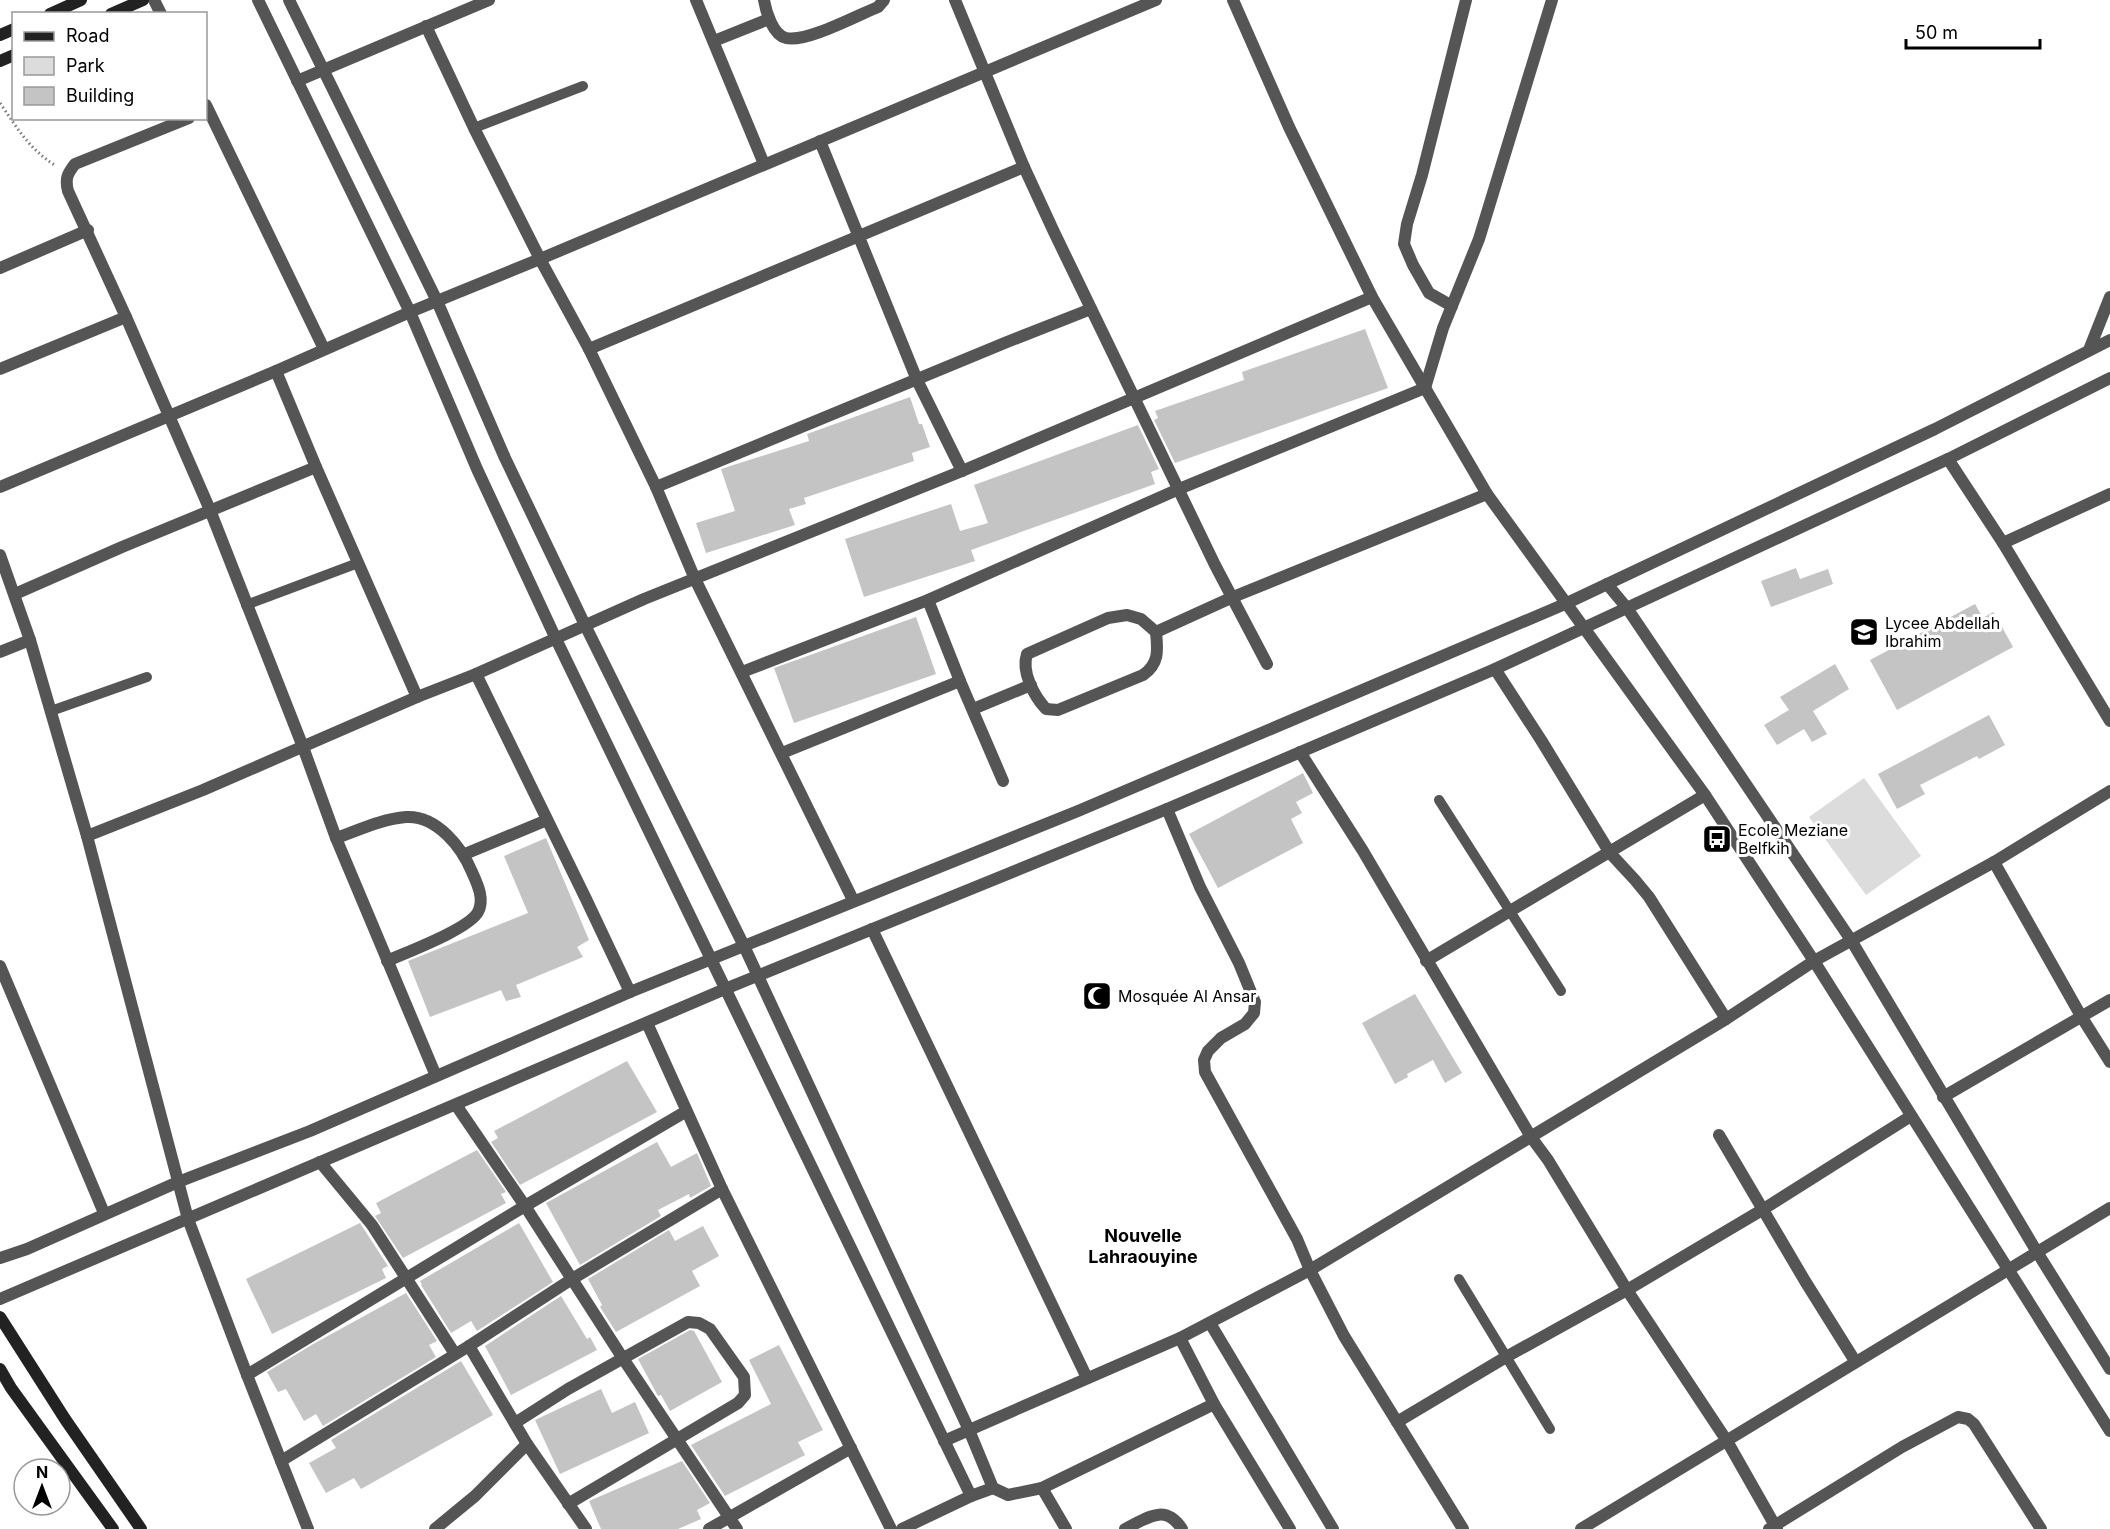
<svg xmlns="http://www.w3.org/2000/svg" width="2110" height="1529" viewBox="0 0 2110 1529" font-family="Inter,sans-serif">
<style>
.green{fill:#dcdcdc}
.building{fill:#c4c4c4}
.lines{fill:none;stroke-linecap:round;stroke-linejoin:round}
.path{stroke:#777;stroke-width:3;stroke-dasharray:1.5 3;stroke-linecap:butt}
.lane{stroke:#555;stroke-width:10}
.street{stroke:#555;stroke-width:12}
.secondary{stroke:#222;stroke-width:12}
.labels{text-anchor:middle;dominant-baseline:central;stroke-width:6;stroke-linejoin:round;paint-order:stroke}
.poi-label{font-size:16px;fill:#000;stroke:#fff;text-anchor:start}
.neighbourhood-label{font-size:18px;font-weight:bold;fill:#000;stroke:#fff}
</style>
<rect width="100%" height="100%" fill="#fff"/>
<polygon class="green" points="1864,778 1921,856 1866,895 1809,817"/>
<g class="building">
<polygon points="1365,329 1388,388 1175,463 1154,420 1158,418 1155,411 1244,380 1242,372"/>
<polygon points="910,397 919,424 922,424 930,447 912,453 914,461 804,498 806,504 789,509 795,525 706,553 696,523 735,511 721,469 809,441 807,434"/>
<polygon points="1138,425 1159,469 1151,472 1155,484 971,550 975,561 864,597 845,539 951,504 960,531 988,523 974,485"/>
<polygon points="1796,568 1800,579 1828,569 1833,584 1771,607 1761,581"/>
<polygon points="1975,604 1983,618 1993,612 1996,616 2013,647 1897,710 1870,660"/>
<polygon points="916,617 936,674 794,723 774,668"/>
<polygon points="1835,664 1849,689 1813,711 1827,734 1812,742 1804,729 1777,745 1764,725 1789,710 1780,697"/>
<polygon points="1989,715 2005,745 1979,759 1977,756 1920,785 1925,794 1897,809 1878,774"/>
<polygon points="1303,773 1313,793 1296,802 1302,813 1291,819 1303,843 1218,888 1189,834"/>
<polygon points="546,838 589,940 577,947 583,957 516,985 521,997 506,1001 501,990 430,1017 408,961 528,913 504,856"/>
<polygon points="1415,994 1462,1073 1445,1083 1433,1060 1407,1074 1408,1077 1395,1084 1362,1023"/>
<polygon points="627,1061 657,1112 520,1185 491,1142 498,1138 494,1131"/>
<polygon points="657,1142 671,1167 697,1153 711,1186 690,1198 689,1194 658,1210 661,1216 580,1265 546,1203"/>
<polygon points="477,1150 506,1192 501,1194 506,1203 403,1258 375,1216 381,1213 376,1203"/>
<polygon points="360,1223 388,1266 382,1269 386,1278 272,1334 246,1279"/>
<polygon points="519,1223 553,1282 477,1331 471,1321 451,1333 421,1285 422,1285 420,1281"/>
<polygon points="703,1226 719,1256 692,1271 700,1286 616,1332 600,1307 602,1305 588,1279 669,1230 675,1241"/>
<polygon points="406,1293 437,1341 429,1345 436,1357 323,1426 316,1414 304,1421 286,1389 278,1392 267,1372 315,1343"/>
<polygon points="561,1296 587,1339 590,1337 597,1350 511,1395 485,1346"/>
<polygon points="690,1330 694,1331 722,1382 670,1411 661,1395 658,1396 638,1359"/>
<polygon points="779,1345 823,1430 798,1442 805,1455 725,1496 691,1445 771,1404 749,1360"/>
<polygon points="461,1361 493,1415 361,1489 354,1478 326,1493 309,1463 336,1448 331,1440"/>
<polygon points="601,1389 612,1413 635,1402 649,1433 560,1474 535,1420"/>
<polygon points="682,1461 710,1503 697,1510 701,1519 678,1529 601,1529 589,1501"/>
</g>
<g class="lines">
<path class="path" d="M0 103C18 129 28 148 56 166"/>
<g class="lane">
<polyline points="474,128 583,86"/>
<polyline points="246,605 358,563"/>
<polyline points="51,711 147,677"/>
<polyline points="1439,800 1561,991"/>
<polyline points="1459,1279 1550,1429"/>
</g>
<g class="street">
<polyline points="154,0 161,14"/>
<polyline points="258,0 410,312 477,469 556,639 971,1496"/>
<polyline points="289,0 437,301 505,458 585,625 744,946 969,1430 993,1488 1008,1495 1042,1488 1214,1404"/>
<polyline points="696,0 764,164"/>
<path d="M764 0C766 12 773 35 786 38 806 43 858 15 878 7L884 0"/>
<polyline points="955,0 1024,167 1054,232 1215,565 1267,664"/>
<polyline points="1233,0 1289,127 1372,297 1487,494 1705,795 1814,961 2110,1431"/>
<polyline points="426,26 474,128 540,259 589,349 656,487 695,579 853,900"/>
<polyline points="714,41 769,19"/>
<polyline points="297,81 489,0"/>
<polyline points="206,105 324,349"/>
<path d="M189 118 75 164C67 174 65 179 68 191L126 317 210 510 303 747 336 838 436 1076"/>
<polyline points="820,141 917,380 962,471"/>
<polyline points="0,268 88,230"/>
<polyline points="1452,306 1429,293 1413,265 1404,244 1407,224 1422,175 1466,0"/>
<polyline points="589,349 1024,167"/>
<polyline points="2089,350 2110,297"/>
<polyline points="0,369 126,317"/>
<polyline points="276,371 316,467 417,697"/>
<polyline points="1948,459 2003,543 2110,721"/>
<polyline points="0,487 276,371 410,312 540,259 1156,0"/>
<polyline points="656,487 1007,342 1091,309"/>
<polyline points="2003,543 2110,494"/>
<polyline points="0,555 30,640 87,836 188,1219 247,1375 308,1529"/>
<polyline points="1607,584 1627,608 1851,940 2037,1252 2110,1369"/>
<polyline points="15,594 122,547 316,467"/>
<polyline points="928,600 960,681 1003,781"/>
<path d="M1127 615 1141 619 1156 632C1158 651 1159 664 1143 675L1058 710 1046 709C1034 696 1021 672 1027 654L1108 618Z"/>
<polyline points="1156,632 1233,597 1487,494"/>
<polyline points="0,652 30,640"/>
<polyline points="1495,669 1541,740 1610,853 1635,880 1649,897 1726,1019"/>
<polyline points="742,672 928,600 1179,489 1425,388 1443,328 1479,239 1552,0"/>
<polyline points="476,674 586,899 630,992"/>
<polyline points="973,709 1031,685"/>
<polyline points="1300,752 1363,851 1531,1137 1548,1160 1627,1290 1727,1441 1777,1529"/>
<polyline points="782,753 960,681"/>
<polyline points="1167,809 1200,887 1239,963 1255,1002 1254,1013 1245,1024 1221,1038 1208,1051 1204,1060 1205,1072 1297,1239 1310,1270 1344,1336 1463,1529"/>
<polyline points="87,836 203,790 417,697 476,674 644,599 962,471 1372,297"/>
<path d="M336 838C359 830 382 819 406 817 437 815 462 848 472 872 477 883 485 899 478 912 469 929 407 952 387 961"/>
<polyline points="465,854 547,820"/>
<polyline points="1994,862 2081,1016 2110,1062"/>
<polyline points="872,929 1087,1378"/>
<polyline points="1426,961 1705,795"/>
<polyline points="0,966 104,1213"/>
<polyline points="647,1023 722,1189 891,1529"/>
<polyline points="1943,1097 2110,1000"/>
<polyline points="456,1105 525,1206 622,1357 737,1529"/>
<polyline points="1719,1135 1805,1281 1855,1361"/>
<polyline points="320,1162 372,1225 455,1354"/>
<polyline points="0,1258 27,1249 178,1182 310,1131 630,992 1078,811 1565,604 1935,429 2110,340"/>
<polyline points="0,1299 725,989 1167,809 1495,669 1948,459 2110,378"/>
<polyline points="1210,1323 1333,1529"/>
<polyline points="1180,1338 1214,1404 1290,1529"/>
<polyline points="469,1346 527,1444 586,1529"/>
<polyline points="247,1375 525,1206 685,1112"/>
<polyline points="1397,1422 1506,1357 1627,1290 1762,1210 1911,1116"/>
<polyline points="515,1423 568,1389 688,1322 699,1323 710,1329 744,1377 745,1395 738,1403 568,1504"/>
<polyline points="944,1441 1180,1338 1310,1270 1726,1019 1814,961 1994,862 2110,791"/>
<polyline points="281,1461 469,1346 572,1279 722,1189"/>
<polyline points="1042,1488 1066,1529"/>
<polyline points="435,1529 475,1496 527,1444"/>
<polyline points="709,1529 851,1448"/>
<polyline points="902,1529 971,1496 993,1488"/>
<path d="M1125 1529C1147 1518 1165 1503 1182 1529"/>
<polyline points="1581,1529 2110,1208"/>
<polyline points="1769,1529 1902,1447 1958,1417 1968,1419 1974,1424 2041,1529"/>
</g>
<g class="secondary">
<polyline points="50,14 81,0"/>
<polyline points="111,14 143,0"/>
<polyline points="0,35 14,29"/>
<polyline points="0,61 14,55"/>
<polyline points="0,1317 65,1419 141,1529"/>
<polyline points="0,1369 11,1388 113,1529"/>
</g>
</g>
<defs>
<g id="school-square" transform="scale(1.5)"><rect x="-9" y="-9" width="18" height="18" rx="4" fill="#000" stroke="#fff"/><path d="M0-5L7-2L0 1L-7-2ZM-4 1L0 2.5L4 1V4Q0 6-4 4Z" fill="#fff"/></g>
<g id="bus-square" transform="scale(1.5)"><rect x="-9" y="-9" width="18" height="18" rx="4" fill="#000" stroke="#fff"/><path d="M-5-6H5V4H4V6H2V4H-2V6H-4V4H-5ZM-3.5-4V0h7V-4ZM-3.5 1.2v1.5H-2V1.2ZM2 1.2v1.5H3.5V1.2Z" fill="#fff"/></g>
<g id="mosque-square" transform="scale(1.5)"><rect x="-9" y="-9" width="18" height="18" rx="4" fill="#000" stroke="#fff"/><path d="M3.5-4.9A6 6 0 1 0 3.5 4.9A5 5 0 1 1 3.5-4.9Z" fill="#fff"/></g>
</defs>
<g fill-rule="evenodd">
<use href="#school-square" x="1864" y="632"/>
<use href="#bus-square" x="1717" y="839"/>
<use href="#mosque-square" x="1097" y="996"/>
</g>
<g class="labels">
<g class="poi-label">
<text x="1885" y="623">Lycee Abdellah<tspan x="1885" dy="18">Ibrahim</tspan></text>
<text x="1738" y="830">Ecole Meziane<tspan x="1738" dy="18">Belfkih</tspan></text>
<text x="1118" y="996">Mosquée Al Ansar</text>
</g>
<g class="neighbourhood-label">
<text x="1143" y="1235">Nouvelle<tspan x="1143" dy="21">Lahraouyine</tspan></text>
</g>
</g>
<rect x="12" y="12" width="195" height="108" fill="#ffffff" stroke="#999999" stroke-width="1.5"/>
<rect x="24" y="32" width="30" height="9" fill="#222222" stroke="#999999" stroke-width="1.5"/>
<text x="66" y="42" font-size="18" fill="#000000">Road</text>
<rect x="24" y="57" width="30" height="18" fill="#dcdcdc" stroke="#999999" stroke-width="1.5"/>
<text x="66" y="72" font-size="18" fill="#000000">Park</text>
<rect x="24" y="87" width="30" height="18" fill="#c4c4c4" stroke="#999999" stroke-width="1.5"/>
<text x="66" y="102" font-size="18" fill="#000000">Building</text>
<g transform="translate(42 1487)"><circle r="28" fill="#ffffff" stroke="#999999" stroke-width="1.5"/>
<path d="M0-4.5L10 22L0 15L-10 22Z" fill="#000000"/>
<text y="-9" font-size="16" font-weight="bold" text-anchor="middle" fill="#000000">N</text>
</g>
<path d="M1906 39v9h134v-9" fill="none" stroke="#000000" stroke-width="3"/>
<text x="1915" y="39" font-size="18" fill="#000000" stroke="#ffffff" stroke-width="4.5" paint-order="stroke">50 m</text>
</svg>
